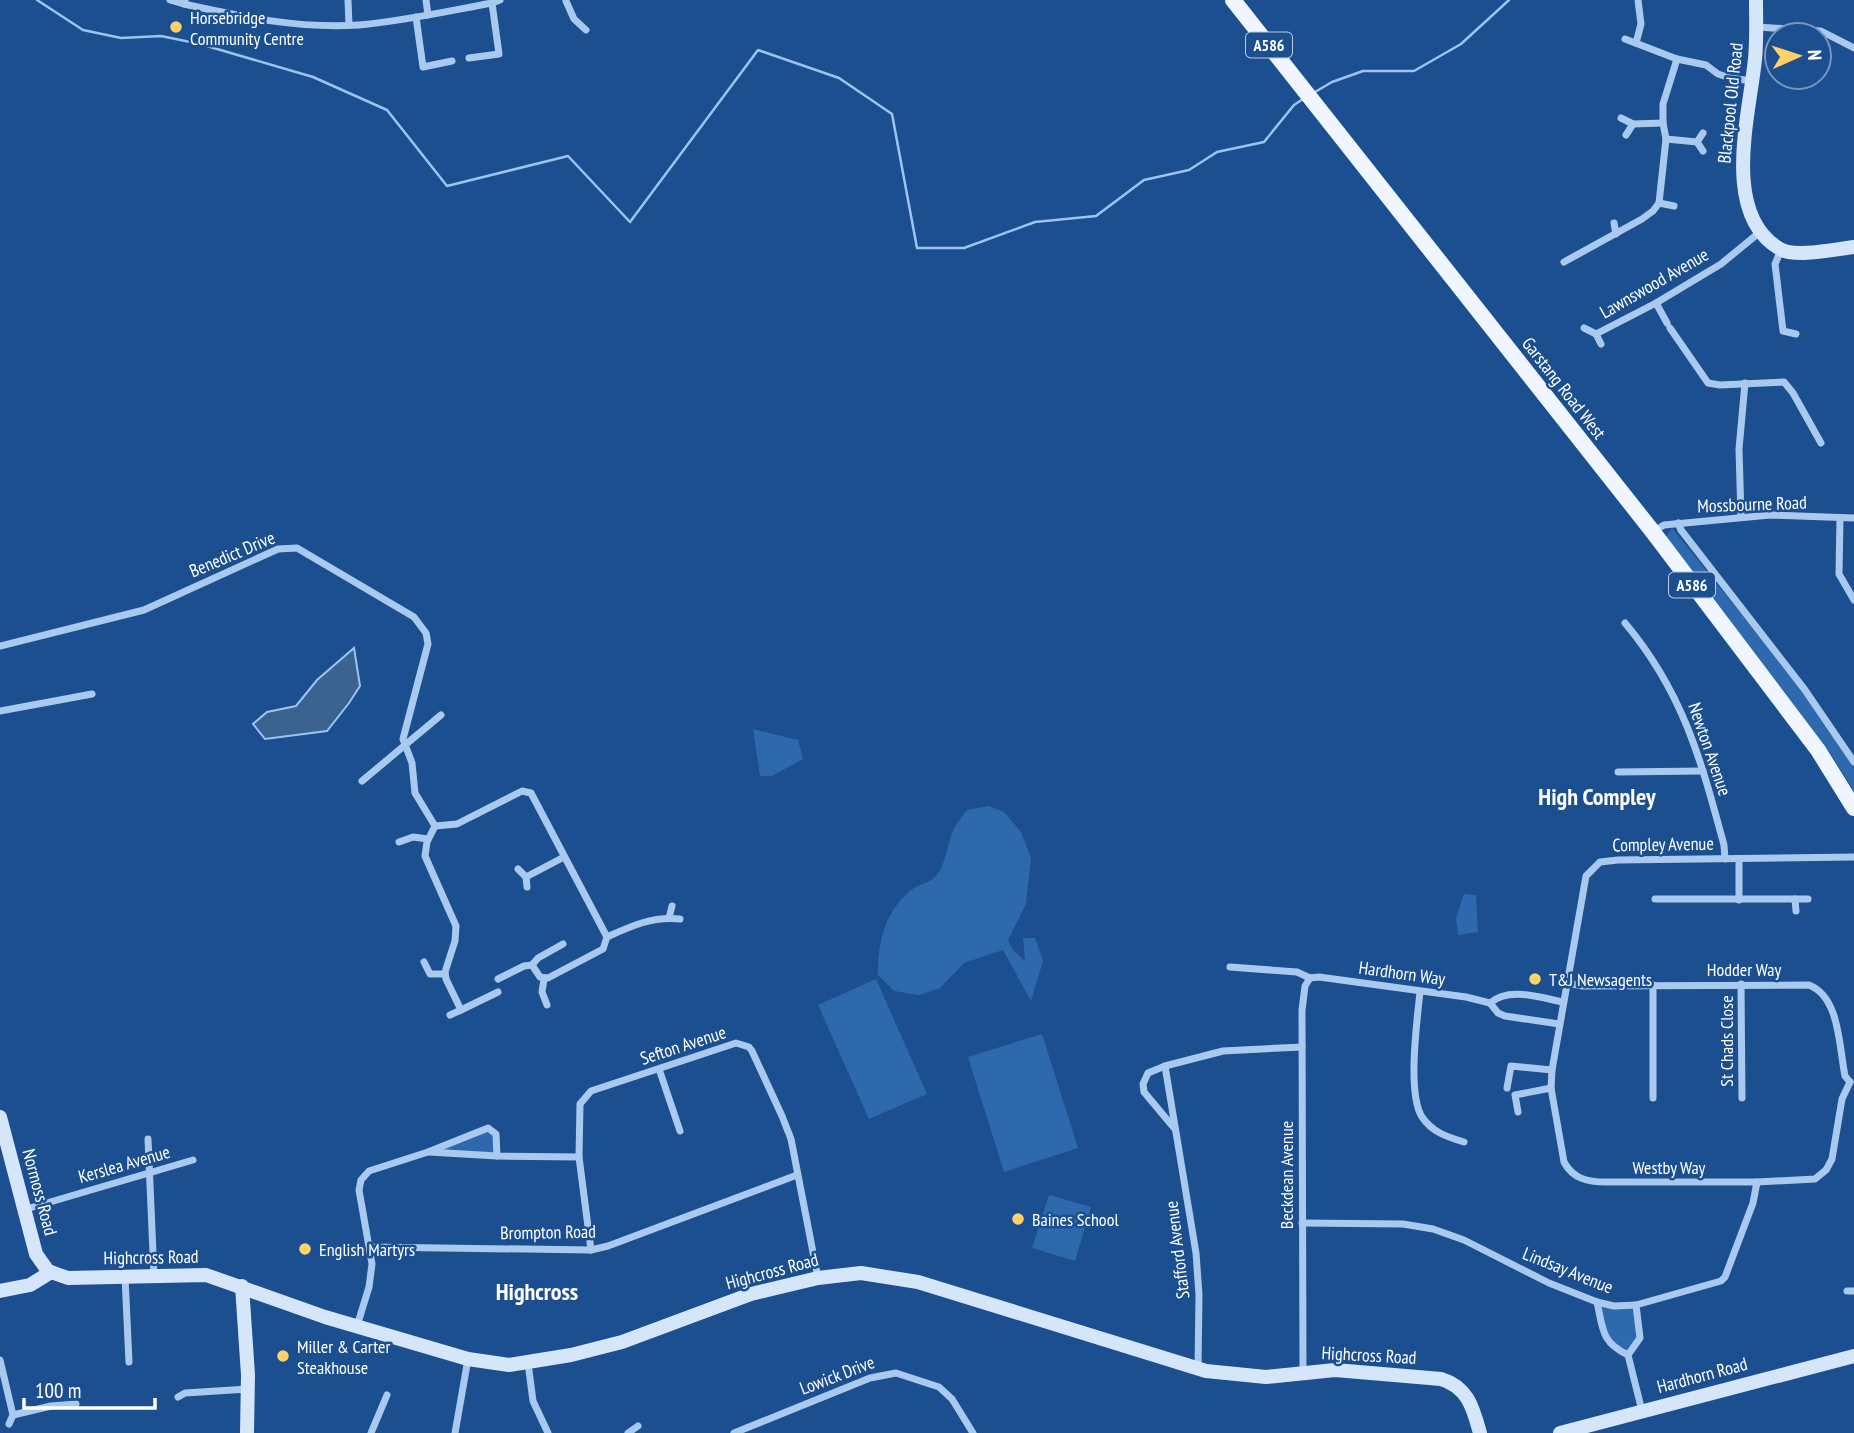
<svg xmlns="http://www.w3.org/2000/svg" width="1854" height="1433" viewBox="0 0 1854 1433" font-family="'PT Sans Narrow',sans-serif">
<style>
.green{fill:#2e69ad}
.water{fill:#3c6290;stroke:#9cc4f0;stroke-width:2}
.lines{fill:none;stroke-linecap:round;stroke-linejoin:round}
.stream{stroke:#9cc4f0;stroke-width:2.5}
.street{stroke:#a9c9ee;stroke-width:7}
.secondary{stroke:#d6e6fa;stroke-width:14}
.primary{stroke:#f0f6ff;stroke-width:16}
.poi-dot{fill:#ffd166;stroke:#1b4f8f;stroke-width:2.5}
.labels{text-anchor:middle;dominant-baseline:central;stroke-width:5;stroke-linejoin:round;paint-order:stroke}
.shield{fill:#1b4f8f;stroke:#bbcadd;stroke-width:2}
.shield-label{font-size:16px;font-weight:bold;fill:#fff}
.poi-label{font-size:18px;fill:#fff;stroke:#1b4f8f;text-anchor:start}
.street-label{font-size:18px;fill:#fff;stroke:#1b4f8f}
.district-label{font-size:24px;font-weight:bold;fill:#fff;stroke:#1b4f8f}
</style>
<rect width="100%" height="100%" fill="#1b4f8f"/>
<g class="green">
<polygon points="1672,528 1776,657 1817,711 1854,768 1854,791 1827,748 1669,542 1666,537"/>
<polygon points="753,729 798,740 803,759 772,776 760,776"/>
<path d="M989 806 1004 812 1021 832 1031 858 1026 904 1008 940 1013 950 1025 961 1023 938H1035L1043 961 1031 1001 1003 950 964 963 940 988 919 995 894 991 878 975C878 941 885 909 914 888 920 884 929 883 934 878 945 868 947 847 952 833 955 825 962 817 967 810Z"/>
<polygon points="1464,894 1476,895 1478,932 1458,935 1456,918"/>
<polygon points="876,979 927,1094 869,1119 818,1005"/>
<polygon points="1042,1034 1078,1148 1004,1172 968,1057"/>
<polygon points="492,1130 497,1156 428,1152"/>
<polygon points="1049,1195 1091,1207 1075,1261 1032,1248"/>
<polygon points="1597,1302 1636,1305 1640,1332 1628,1355 1608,1342"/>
</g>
<polygon class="water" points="354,648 360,686 349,703 327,731 265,739 253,724 267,712 296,706 317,680"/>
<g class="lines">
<g class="stream">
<polyline points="37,0 83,30 121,38 161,36 200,44 313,77 387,110 447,186 568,156 630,222 758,50 839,78 892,114 917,248 964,248 1035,222 1096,216 1144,180 1189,170 1217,152 1264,142 1294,105 1303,99"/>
<polyline points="1315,92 1332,82 1363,71 1414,71 1461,44 1509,0"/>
</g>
<g class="street">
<polyline points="170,0 184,4"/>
<path d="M185 0 184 4C242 17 300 29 359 25 404 21 448 11 492 3L500 0"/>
<polyline points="348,0 349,25"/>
<polyline points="426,0 428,15"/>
<polyline points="566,1 574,19 586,30"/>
<polyline points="416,17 423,67 452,61"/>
<polyline points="1757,27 1821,31 1854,48"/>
<polyline points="1625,39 1677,59 1706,65 1718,74 1730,78 1752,81"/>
<polyline points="1636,43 1641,24 1638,0"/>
<polyline points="469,58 499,54 492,3"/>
<polyline points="1621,118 1633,124 1663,123"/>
<polyline points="1626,135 1633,124"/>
<polyline points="1666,139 1697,142 1703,133"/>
<polyline points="1697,142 1703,151"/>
<polyline points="1659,203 1674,206"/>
<polyline points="1614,223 1616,234"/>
<polyline points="1781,250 1775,264 1783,331 1796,334"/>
<polyline points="1564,262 1642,219 1653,211 1659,203 1666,139 1663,123 1663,104 1677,59"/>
<polyline points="1656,303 1667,323"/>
<polyline points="1584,328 1596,334 1656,303 1721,264 1760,232"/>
<polyline points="1670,328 1708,383 1720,385 1784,382 1793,393 1821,443"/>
<polyline points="1596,334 1601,344"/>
<polyline points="1741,517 1739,449 1745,383"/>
<polyline points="1840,518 1839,574 1854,600"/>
<polyline points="1678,523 1681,530 1805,690 1854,762"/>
<polyline points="1654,531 1664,525 1770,515 1854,518"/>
<path d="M1625 623C1683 692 1701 760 1724 845L1725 859"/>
<polyline points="0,646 144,610 278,549 297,548 414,617 426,633 428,644 403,739 412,763 415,793 435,826 457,824 522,791 531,793 607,937 603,949 548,978 540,977 532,965"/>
<polyline points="0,711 92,694"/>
<polyline points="1618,772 1703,771"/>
<polyline points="362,781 441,715"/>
<polyline points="435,826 427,842 425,856 456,926 455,941 445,972 446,979 461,1010 498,992"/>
<polyline points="399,842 413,837 428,839"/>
<polyline points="1739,859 1739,900"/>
<polyline points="518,869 526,877"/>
<polyline points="527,887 526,877 564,857"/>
<polyline points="1655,899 1808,899"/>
<polyline points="1795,899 1796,911"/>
<polyline points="669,918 672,906"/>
<path d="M607 937C631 926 653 916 680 919"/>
<polyline points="424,962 430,974 445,974"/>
<polyline points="1230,967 1297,972 1310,978"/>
<polyline points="1310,978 1319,977 1466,997 1490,1003 1498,1013 1505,1016 1559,1024"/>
<polyline points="498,979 524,966 532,965 538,958 563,944"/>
<polyline points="544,979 542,992 547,1005"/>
<path d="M1568 983 1582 986 1809 985C1840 997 1839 1047 1845 1076L1850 1082"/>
<polyline points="1741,984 1742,1098"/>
<path d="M1420 992C1417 1021 1407 1093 1422 1117 1432 1132 1447 1137 1464 1142"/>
<path d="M1490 1003C1509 986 1541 998 1563 1002"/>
<polyline points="450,1015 461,1010"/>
<polyline points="1165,1066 1148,1073 1143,1084 1144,1092 1175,1129"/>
<polyline points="659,1069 680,1131"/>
<path d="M1850 1082 1842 1099 1832 1159 1826 1170 1815 1179 1757 1182H1606C1588 1182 1573 1179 1564 1162L1551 1088 1552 1070 1586 876 1600 862 1618 860 1854 857"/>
<polyline points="1507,1088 1511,1066 1552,1070"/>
<polyline points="1653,1098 1653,985"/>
<polyline points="1518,1112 1515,1095 1551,1088"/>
<polyline points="148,1139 154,1276"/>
<polyline points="429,1152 497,1156"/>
<polyline points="23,1210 193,1160"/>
<polyline points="1302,1223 1403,1224 1433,1229 1464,1240 1549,1283 1597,1302 1614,1306 1636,1305 1721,1281 1725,1277 1753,1203 1757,1182"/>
<polyline points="370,1247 591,1250 608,1246 797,1175"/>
<polyline points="591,1250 579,1157 580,1104 591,1091 736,1043 749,1047 752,1051 782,1116 791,1139 818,1278"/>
<polyline points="125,1277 129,1362"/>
<polyline points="1847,1291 1854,1291"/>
<path d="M1597 1302C1603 1329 1601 1342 1628 1355L1642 1411"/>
<polyline points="357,1326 369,1287 372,1264 359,1190 361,1180 369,1171 428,1152 488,1128 496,1134 497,1156 579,1157"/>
<polyline points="1628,1355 1640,1338 1636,1305"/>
<polyline points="0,1360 13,1415 9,1424"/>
<polyline points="528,1363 533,1401 548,1433"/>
<polyline points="1198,1368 1199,1295 1196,1253 1165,1066 1223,1051 1302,1047"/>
<polyline points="1303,1373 1302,1010 1305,986 1310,978"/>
<polyline points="178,1397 185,1393 248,1389"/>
<polyline points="13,1415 51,1406 76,1404"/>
<polyline points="371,1433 387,1395"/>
<polyline points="455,1433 468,1359"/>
<polyline points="628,1433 638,1426"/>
<polyline points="734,1433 870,1378 896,1373 939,1387 952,1399 973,1433"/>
</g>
<g class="secondary">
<path d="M1756 0C1756 20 1757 39 1755 59 1750 113 1720 214 1780 249 1795 258 1836 249 1854 247"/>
<path d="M0 1117 36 1254 48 1271 68 1278 206 1275 325 1317 468 1359 509 1365 571 1355 622 1342 751 1294 818 1278 861 1273 918 1282 1206 1371 1266 1377 1335 1370 1441 1379C1468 1387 1473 1408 1480 1433"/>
<polyline points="242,1286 248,1375 247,1433"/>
<polyline points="0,1291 30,1285 51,1272"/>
<polyline points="1560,1433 1854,1356"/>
</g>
<polyline class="primary" points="1233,0 1653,532 1818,750 1854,808"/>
</g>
<g class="poi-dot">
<circle cx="176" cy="27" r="7"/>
<circle cx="1535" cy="979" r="7"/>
<circle cx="1018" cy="1219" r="7"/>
<circle cx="305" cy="1249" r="7"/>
<circle cx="283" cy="1356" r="7"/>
</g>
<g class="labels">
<g class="shield">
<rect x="1246" y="32.5" width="46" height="25" rx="5"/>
<rect x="1669" y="572.5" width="46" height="25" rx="5"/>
</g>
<g class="shield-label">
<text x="1269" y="45">A586</text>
<text x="1692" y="585">A586</text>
</g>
<g class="poi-label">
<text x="190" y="17">Horsebridge<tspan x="190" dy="21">Community Centre</tspan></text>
<text x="1549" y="979">T&amp;J Newsagents</text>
<text x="1032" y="1219">Baines School</text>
<text x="319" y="1249">English Martyrs</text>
<text x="297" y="1346">Miller &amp; Carter<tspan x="297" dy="21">Steakhouse</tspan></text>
</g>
<g class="street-label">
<text transform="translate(1730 103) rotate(-84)">Blackpool Old Road</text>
<text transform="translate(1654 283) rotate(-30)">Lawnswood Avenue</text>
<text transform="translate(1564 388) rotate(52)">Garstang Road West</text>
<text transform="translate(1752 504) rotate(-2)">Mossbourne Road</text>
<text transform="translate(232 554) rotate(-23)">Benedict Drive</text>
<text transform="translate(1710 749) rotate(71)">Newton Avenue</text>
<text transform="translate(1663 844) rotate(-1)">Compley Avenue</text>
<text x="1744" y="969">Hodder Way</text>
<text transform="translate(1402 973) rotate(8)">Hardhorn Way</text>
<text transform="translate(1726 1041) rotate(-90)">St Chads Close</text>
<text transform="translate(683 1045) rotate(-18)">Sefton Avenue</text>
<text transform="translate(124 1164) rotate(-16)">Kerslea Avenue</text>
<text x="1669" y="1167">Westby Way</text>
<text transform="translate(1286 1175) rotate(-90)">Beckdean Avenue</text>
<text transform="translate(40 1192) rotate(75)">Normoss Road</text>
<text transform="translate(548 1232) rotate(-1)">Brompton Road</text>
<text transform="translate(1177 1250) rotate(-97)">Stafford Avenue</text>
<text transform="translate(151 1257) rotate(-1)">Highcross Road</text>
<text transform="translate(1568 1270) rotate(22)">Lindsay Avenue</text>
<text transform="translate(772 1271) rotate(-15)">Highcross Road</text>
<text transform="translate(1369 1355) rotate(3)">Highcross Road</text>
<text transform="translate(837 1375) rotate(-21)">Lowick Drive</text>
<text transform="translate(1702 1375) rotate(-15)">Hardhorn Road</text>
</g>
<g class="district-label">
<text x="1597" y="796">High Compley</text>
<text x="537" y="1291">Highcross</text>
</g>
</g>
<g transform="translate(1798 56) rotate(87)"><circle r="33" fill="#1b4f8f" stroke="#7695bc" stroke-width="2"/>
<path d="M0-5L12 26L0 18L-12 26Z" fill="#ffd166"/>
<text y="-10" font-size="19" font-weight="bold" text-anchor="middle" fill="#ffffff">N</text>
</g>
<path d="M24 1398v10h131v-10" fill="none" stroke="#ffffff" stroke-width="3.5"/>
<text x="35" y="1398" font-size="21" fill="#ffffff" stroke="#1b4f8f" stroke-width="5" paint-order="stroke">100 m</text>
</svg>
